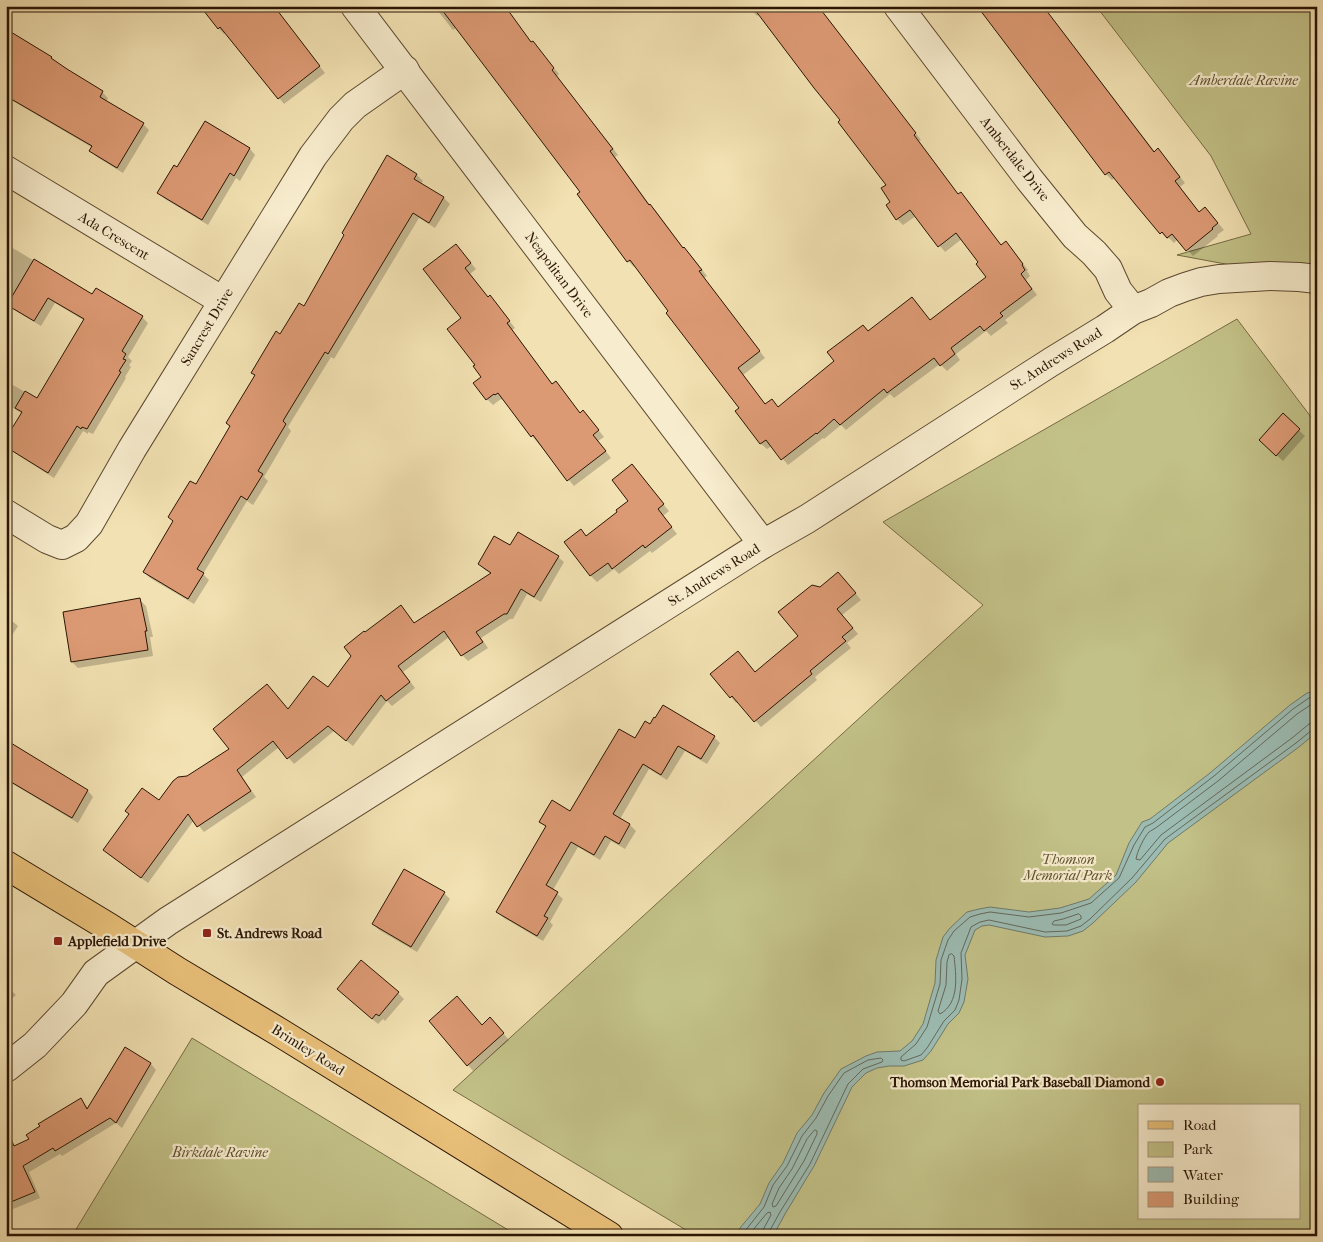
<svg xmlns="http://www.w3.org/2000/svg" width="1323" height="1242" viewBox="0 0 1323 1242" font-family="'IM FELL French Canon',serif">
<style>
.green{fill:#c2c187;stroke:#766b45;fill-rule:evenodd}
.water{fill:#9cbcb3;stroke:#6e796d}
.shadow{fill:#0003}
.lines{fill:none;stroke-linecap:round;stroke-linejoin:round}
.shore{stroke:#63685b;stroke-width:1}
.building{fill:#dc9a74;stroke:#2a1503}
.minor-casing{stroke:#5c482f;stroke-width:30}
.major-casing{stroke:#2a1503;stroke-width:30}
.minor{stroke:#f7eccd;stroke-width:28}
.major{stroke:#e9c079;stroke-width:28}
.poi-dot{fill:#8f2418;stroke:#f7eccd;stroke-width:2}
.labels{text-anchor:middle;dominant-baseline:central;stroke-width:4.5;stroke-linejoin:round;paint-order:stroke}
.park-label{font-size:14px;font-style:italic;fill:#5f5131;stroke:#f7eccd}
.street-label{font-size:14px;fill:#2a1503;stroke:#f7eccd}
.poi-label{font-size:14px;font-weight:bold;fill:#2a1503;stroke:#f7eccd;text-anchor:start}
</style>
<rect width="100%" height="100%" fill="#f2e1b2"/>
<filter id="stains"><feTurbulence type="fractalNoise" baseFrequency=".004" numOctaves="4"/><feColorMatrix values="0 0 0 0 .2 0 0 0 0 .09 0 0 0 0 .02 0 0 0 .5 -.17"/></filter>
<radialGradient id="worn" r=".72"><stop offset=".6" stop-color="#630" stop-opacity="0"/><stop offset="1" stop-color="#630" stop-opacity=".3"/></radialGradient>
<g class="green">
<polygon points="1096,6 1317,6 1317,281 1177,255 1251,234 1211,156"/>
<path d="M1237 319 1317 425V1236H696L453 1090 983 605 883 522ZM1139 1106H1299V1218H1139Z"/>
<polygon points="192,1038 518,1236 72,1236"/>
</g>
<polygon class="water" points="1317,691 1317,732 1299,747 1168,843 1136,882 1093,923 1083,931 1068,936 1045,937 989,925 982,926 975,930 965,955 968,979 964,1002 959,1013 948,1024 931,1051 923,1060 904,1066 889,1066 877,1068 866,1073 852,1087 814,1166 785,1214 773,1236 736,1236 740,1228 760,1204 769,1183 783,1163 797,1133 812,1115 824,1093 841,1069 866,1056 877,1052 900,1051 912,1041 923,1024 935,983 936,960 943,937 950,928 967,912 979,909 990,907 1029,912 1060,908 1089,899 1116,875 1129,843 1142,822 1150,819 1210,773 1290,705 1307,693"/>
<g class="shadow">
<polygon points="202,6 278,12 325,73 284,104 226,32 224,34 218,28"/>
<polygon points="434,6 504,6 532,43 538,49 559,74 557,76 618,155 615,157 650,205 656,211 684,249 690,254 707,276 704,278 765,358 743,375 766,405 778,408 868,332 930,321 987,277 979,262 962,239 945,252 916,216 903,225 897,219 887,205 892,202 888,185 842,120 760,14 757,16 748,6 818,6 921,140 919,141 959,195 966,199 1002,246 1012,249 1028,270 1027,271 1030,276 1026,280 1037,295 1005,320 1008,323 991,336 986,331 956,354 960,360 947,371 940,364 894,398 890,394 846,430 841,425 824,439 823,438 788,465 772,446 767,449 761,444 737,412 741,409 636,266 634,267 628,261 578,195 581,192 457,27 453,30"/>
<polygon points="1043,6 1155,152 1164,156 1185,183 1180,187 1200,213 1205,208 1224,230 1217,235 1218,236 1193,256 1178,239 1174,243 1169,238 1167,239 1136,204 1115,178 1112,180 1106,174"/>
<polygon points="6,31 51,58 66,70 102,92 108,98 106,102 143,124 149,130 123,173 97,157 91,151 93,148 6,97"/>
<polygon points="206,122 250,149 255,155 240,181 236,178 208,225 165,199 159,193 178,169"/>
<polygon points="387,157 417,175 423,181 421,184 444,198 450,204 435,228 419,218 334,359 331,357 294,417 288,427 291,431 264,477 268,481 253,505 247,501 203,574 209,580 194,604 150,578 144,572 231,427 256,376 252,373 304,307"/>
<polygon points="6,244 93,296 142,317 148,323 128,357 132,361 129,365 131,367 125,377 126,378 93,434 88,432 88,434 83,431 54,478 10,450 6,447 6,440 23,414 6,404 6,381 37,399 85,321 55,303 41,326 6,305"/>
<polygon points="456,245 476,269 470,274 488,298 495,303 515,328 512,330 553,385 561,389 581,414 589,418 604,437 598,441 611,458 574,486 532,436 504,399 502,400 501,399 493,405 487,399 483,377 477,365 462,318"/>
<polygon points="1283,415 1305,436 1283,461 1266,446"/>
<polygon points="632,466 669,511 663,516 677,534 652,553 650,551 619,574 614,569 597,582 591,576 566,542 581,531 587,537 619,513 630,501"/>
<polygon points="511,547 558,557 564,562 541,602 527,594 513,619 510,619 481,638 488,648 468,661 462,655 449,637 403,672 415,688 392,706 387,701 353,746 334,731 294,764 279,747 242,777 256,797 204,832 194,820 148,883 111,856 105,850 188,777 288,710 328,689 352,656 365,634 401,607 415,624 492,574 485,570 479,564"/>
<polygon points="844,579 861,600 842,615 858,634 847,643 851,648 815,677 817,680 761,727 739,701 736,703 731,697 712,675 756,673 800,636 820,588"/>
<polygon points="140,600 146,606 153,637 150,637 153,656 78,668 72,662"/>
<polygon points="6,616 18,626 6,645"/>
<polygon points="650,725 714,737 720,743 707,764 685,751 667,780 649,769 620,819 630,825 636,831 625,849 611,841 600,860 578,847 553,890 563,899 550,922 553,925 543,941 504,918 498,912 547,828 540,822 570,812 635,740"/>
<polygon points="6,742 88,791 93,797 78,823 6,780"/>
<polygon points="444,893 450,899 417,952 379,930 373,924"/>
<polygon points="6,985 16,995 6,1004"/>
<polygon points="398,993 404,999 385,1021 383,1019 378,1024 344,995"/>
<polygon points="496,1025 509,1040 473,1071 468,1065 482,1026"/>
<polygon points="125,1049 151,1064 156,1070 122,1128 116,1123 62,1156 60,1154 29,1172 40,1198 13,1209 11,1208 6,1209 6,1151 31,1140 81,1100 89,1109"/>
</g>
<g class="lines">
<g class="shore">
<polyline points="1317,696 1309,698 1293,709 1214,776 1153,823 1145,827 1134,845 1119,878 1091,903 1061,913 1029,917 990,912 980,914 970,917 954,931 948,940 941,960 940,984 927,1027 916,1044 901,1057 901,1060 904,1061 921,1055 927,1048 944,1021 955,1010 959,1000 962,979 961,953 971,927 980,922 989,920 1045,932 1067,931 1081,926 1090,919 1132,878 1165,839 1296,743 1312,730 1317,729"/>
<path d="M1317 702 1312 704 1297 714 1218 781 1157 827C1156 828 1150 831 1149 832 1144 837 1137 852 1136 859L1140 860 1161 835 1292 738 1309 724 1317 722"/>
<polygon points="1079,914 1081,916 1081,919 1066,925 1054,925 1052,924 1054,921 1063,919"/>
<path d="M952 954 954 956C956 975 960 1003 940 1014L938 1011 946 985 947 962 949 955Z"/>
<polygon points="815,1130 817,1131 817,1134 804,1161 776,1206 773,1207 772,1204 779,1188 792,1169 807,1139"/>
<polyline points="741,1236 764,1207 773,1185 787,1166 802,1136 816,1118 828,1096 844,1073 868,1060 881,1058 883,1060 882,1062 863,1069 848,1084 810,1164 780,1212 769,1232 769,1236"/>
<polyline points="748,1236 767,1213 770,1212 771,1215 763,1230 763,1236"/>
</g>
</g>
<g class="building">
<polygon points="200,6 274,6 320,66 278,99 220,27 218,29"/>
<polygon points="439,6 505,6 531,42 533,41 554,68 552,70 613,149 610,151 649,205 650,204 683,248 684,247 702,270 699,271 760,351 738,368 765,404 772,399 778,407 834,361 827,352 863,325 868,331 912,297 930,320 986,277 976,264 978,262 956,233 938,247 910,210 896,220 886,205 890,202 881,188 886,185 838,122 840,120 814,88 752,6 818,6 916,133 914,135 958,194 961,192 1001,245 1006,241 1023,264 1022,265 1025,270 1021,274 1032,289 1000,313 1003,316 984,331 980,326 951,348 955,354 940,366 934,358 887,393 884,389 840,425 834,419 817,434 816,433 781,460 766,440 760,444 735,411 739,408 666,313 668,311 630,260 627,262 577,194 580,192"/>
<polygon points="977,6 1043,6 1154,152 1158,148 1180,177 1175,181 1199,212 1205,207 1218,223 1212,228 1213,229 1186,251 1172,234 1167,238 1162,232 1160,234 1135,204 1109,172 1105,175"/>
<polygon points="6,29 52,57 51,58 67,69 103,91 100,97 144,123 117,168 89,151 92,146 6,96"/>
<polygon points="205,121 250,148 234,176 230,173 202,220 157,193 174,165 177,167"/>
<polygon points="387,155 417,174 414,179 444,197 429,223 413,213 328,354 325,352 289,411 283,421 286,424 258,471 263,474 247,500 241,496 197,569 204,573 188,599 143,572 173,521 168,517 190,481 196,484 230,426 226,423 255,375 251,373 276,331 280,334 299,303 304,306 344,235 342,233"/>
<polygon points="456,244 471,263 465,268 488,297 490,295 510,321 507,323 552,384 556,381 580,413 583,410 599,430 593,435 606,451 567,481 533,435 531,437 498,393 495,395 494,394 486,400 473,383 481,377 473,366 475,365 447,329 461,318 423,269"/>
<polygon points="34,259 92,294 96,288 143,316 122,351 126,354 123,359 126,360 119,371 121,372 87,429 82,427 81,429 77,426 48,473 6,447 6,438 22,412 15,408 25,391 37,398 84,319 48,298 34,321 7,305"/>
<polygon points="1283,413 1300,429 1276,456 1259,440"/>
<polygon points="632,464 664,504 658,509 672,527 645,548 643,545 612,569 608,563 590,576 564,542 581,529 586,536 617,512 616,510 628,501 612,480"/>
<polygon points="518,532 559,556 534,597 521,589 507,614 504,614 476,632 483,642 461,656 444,631 398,666 410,682 386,701 381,695 346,741 328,726 287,759 273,741 237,770 251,791 197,827 188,814 141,878 103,850 129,814 125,811 142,788 159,800 173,781 178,777 187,776 229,749 213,729 267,684 288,709 313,676 328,687 351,656 344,647 364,631 365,632 401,605 414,623 491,573 478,564 494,536 510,545"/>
<polygon points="838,572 856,593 837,609 853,628 842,637 846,641 810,671 812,674 754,722 732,696 730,698 710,674 738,651 755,672 798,636 778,612 812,585 820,587"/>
<polygon points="140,598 147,631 145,631 148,650 71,662 63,612"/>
<polygon points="663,705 715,736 701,759 678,746 661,775 643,764 613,814 630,824 619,844 605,836 594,855 571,842 546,885 558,892 544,916 548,918 537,936 496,912 546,826 539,822 552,800 570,811 619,729 635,738 645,721 650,724 654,717 655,718"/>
<polygon points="6,740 88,790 72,818 6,779"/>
<polygon points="404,869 445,892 411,947 372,924"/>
<polygon points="361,960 399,992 379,1016 376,1014 372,1019 337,989"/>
<polygon points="457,996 482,1025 490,1017 504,1033 467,1066 429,1021"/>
<polygon points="125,1047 151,1063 116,1123 110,1118 55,1151 53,1148 23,1166 35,1192 6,1204 6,1127 14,1146 29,1139 26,1135 40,1126 38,1124 81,1098 87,1109"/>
</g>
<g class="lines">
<g class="minor-casing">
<g id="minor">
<polyline points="355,6 763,544"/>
<polyline points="898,6 1029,179 1075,236 1094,253 1108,269 1118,291 1133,310"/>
<polyline points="6,170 223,301"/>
<polyline points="6,514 47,539 62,545 76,538 89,524 132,449 313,156 341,119 355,105 405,70"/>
<polyline points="6,1068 35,1045 74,1004 96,973 168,921 763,544 807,519 1051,362 1105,329 1133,310 1151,303 1169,293 1185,287 1201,282 1219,279 1270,276 1299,277 1317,279"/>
</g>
</g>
<g class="major-casing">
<polyline id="major" points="6,865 110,928 177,971 279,1032 609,1236"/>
</g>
<use href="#minor" class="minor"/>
<use href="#major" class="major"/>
</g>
<g class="poi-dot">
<rect x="202" y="928" width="10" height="10" rx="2.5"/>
<rect x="53" y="936" width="10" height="10" rx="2.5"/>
<circle cx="1160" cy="1082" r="5"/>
</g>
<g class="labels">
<g class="park-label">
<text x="1244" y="80">Amberdale Ravine</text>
<text x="1068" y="859">Thomson<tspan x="1068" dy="16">Memorial Park</tspan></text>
<text x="220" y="1152">Birkdale Ravine</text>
</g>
<g class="street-label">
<text transform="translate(1015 159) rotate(52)">Amberdale Drive</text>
<text transform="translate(114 236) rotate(31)">Ada Crescent</text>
<text transform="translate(559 275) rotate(53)">Neapolitan Drive</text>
<text transform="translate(207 327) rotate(-59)">Sancrest Drive</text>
<text transform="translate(1056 359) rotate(-32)">St. Andrews Road</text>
<text transform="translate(714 575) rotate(-32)">St. Andrews Road</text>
<text transform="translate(308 1050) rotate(32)">Brimley Road</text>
</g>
<g class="poi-label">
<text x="217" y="933">St. Andrews Road</text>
<text x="68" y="941">Applefield Drive</text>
<text x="1150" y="1082" text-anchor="end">Thomson Memorial Park Baseball Diamond</text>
</g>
</g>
<rect width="1323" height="1242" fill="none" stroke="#f2e1b2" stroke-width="25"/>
<rect x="8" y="8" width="1308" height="1227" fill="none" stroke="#2a1503" stroke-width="2.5"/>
<rect x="12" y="12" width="1298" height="1217" fill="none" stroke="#2a1503"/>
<rect x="1138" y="1104" width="162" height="115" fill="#f7eccd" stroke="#a5967c"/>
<rect x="1148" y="1121" width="25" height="8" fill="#e9c079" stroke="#a5967c"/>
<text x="1183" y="1130" font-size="15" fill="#2a1503">Road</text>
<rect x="1148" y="1142" width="25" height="15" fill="#c2c187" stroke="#a5967c"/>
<text x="1183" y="1154" font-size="15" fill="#2a1503">Park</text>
<rect x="1148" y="1167" width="25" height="15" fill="#9cbcb3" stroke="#a5967c"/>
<text x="1183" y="1180" font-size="15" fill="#2a1503">Water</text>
<rect x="1148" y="1192" width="25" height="15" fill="#dc9a74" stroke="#a5967c"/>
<text x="1183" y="1204" font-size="15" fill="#2a1503">Building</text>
<rect width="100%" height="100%" filter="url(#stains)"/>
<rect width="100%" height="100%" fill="url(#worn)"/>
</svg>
